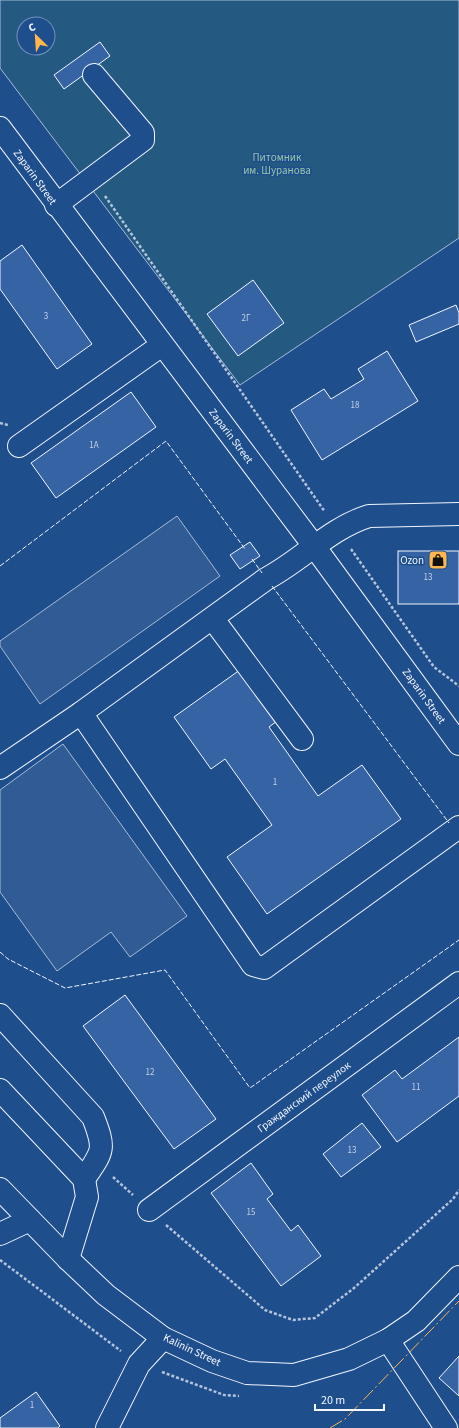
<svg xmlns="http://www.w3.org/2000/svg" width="459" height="1428" viewBox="0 0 459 1428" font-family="'Source Sans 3',sans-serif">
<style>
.green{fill:#245a82;stroke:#a8bbd7;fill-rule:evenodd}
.parking{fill:#305b95;stroke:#a8bbd7}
.building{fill:#3563a3;stroke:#f2f6ff}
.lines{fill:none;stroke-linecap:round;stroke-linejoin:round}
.minor-casing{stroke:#f2f6ff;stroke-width:24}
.major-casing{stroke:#f2f6ff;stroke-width:24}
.path{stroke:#b3c4dc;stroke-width:2.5;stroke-dasharray:3 2;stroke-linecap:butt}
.minor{stroke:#1f4e8c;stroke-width:22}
.major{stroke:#1f4e8c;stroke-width:22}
.fence{stroke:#f2f6ff;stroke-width:1;stroke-dasharray:5 2;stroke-linecap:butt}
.power{stroke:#ffb74d;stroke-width:1;stroke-dasharray:14 3 2 3;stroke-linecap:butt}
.labels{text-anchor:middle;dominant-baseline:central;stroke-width:3;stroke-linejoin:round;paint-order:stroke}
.number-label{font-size:9px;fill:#c3d1e8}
.park-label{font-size:11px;fill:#97c8a6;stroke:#1f4e8c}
.street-label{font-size:11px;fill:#f2f6ff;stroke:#1f4e8c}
.poi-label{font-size:11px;fill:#f2f6ff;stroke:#1f4e8c;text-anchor:end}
</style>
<rect width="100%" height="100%" fill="#1f4e8c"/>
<path class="green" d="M0 0H459V238L240 385 0 68ZM24 24H48V48H24Z"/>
<g class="parking">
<polygon points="177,516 220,576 40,704 0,646 0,641"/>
<polygon points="63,744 187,916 130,957 111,932 57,971 0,892 0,790"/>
</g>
<g class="building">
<polygon points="100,42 110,56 64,89 54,75"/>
<polygon points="22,245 92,344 57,369 0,289 0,261"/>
<polygon points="253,280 284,323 238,356 207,314"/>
<polygon points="456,305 459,313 459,324 416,342 409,325"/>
<polygon points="387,351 418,401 322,460 291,410 324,389 331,399 364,379 358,369"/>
<polygon points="131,392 156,427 56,498 31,463"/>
<polygon points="250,542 260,556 240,569 230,555"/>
<rect x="398" y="551" width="61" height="53"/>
<polygon points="244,667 281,718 269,727 318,796 362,765 401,819 267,914 227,857 272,825 225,759 211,769 174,717"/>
<polygon points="125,995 216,1119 174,1149 83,1026"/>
<polygon points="459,1037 459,1096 397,1142 362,1095 395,1070 402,1079"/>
<polygon points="362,1123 381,1147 341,1177 323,1154"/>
<polygon points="251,1163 273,1194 267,1199 291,1231 298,1225 321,1256 281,1286 211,1193"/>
<polygon points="459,1356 459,1396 439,1378"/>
<polygon points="36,1392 60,1426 58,1428 0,1428 0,1418"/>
</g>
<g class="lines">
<g class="minor-casing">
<g id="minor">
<polyline points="56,205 143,140 143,133 94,75"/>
<polyline points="19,446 162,345"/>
<polyline points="213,619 302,739"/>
<polyline points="81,713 253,965 264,968 459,827"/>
<path d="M0 768 81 713 266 579C302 560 330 528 369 516L459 514"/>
<path d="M0 1015 93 1117C106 1150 103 1151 84 1179"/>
<polyline points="0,1090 84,1179 87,1197 68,1259"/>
<polyline points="149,1210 459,983"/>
<polyline points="0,1234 30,1220"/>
<polyline points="388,1340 446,1428"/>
<polyline points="107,1428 139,1364 163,1338"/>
</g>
</g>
<g class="major-casing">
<g id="major">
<polyline points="0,128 314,546 459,744"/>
<polyline points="0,1189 68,1259 106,1295 163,1338 212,1361 247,1373 294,1375 349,1359 388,1340 416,1321 459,1277"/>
</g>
</g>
<g class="path">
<polyline points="105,196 325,512"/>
<polyline points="0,423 8,425"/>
<polyline points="351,549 434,667 459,686"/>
<polyline points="113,1177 133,1195"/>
<polyline points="166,1225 265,1310 293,1320 315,1318 354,1288 453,1199 459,1190"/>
<polyline points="0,1260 121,1351"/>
<polyline points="162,1372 224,1395 239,1396"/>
</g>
<use href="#minor" class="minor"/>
<use href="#major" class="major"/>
<g class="fence">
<polyline points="252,559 262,573"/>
<polyline points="0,566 166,441 245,549"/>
<polyline points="272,586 449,823"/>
<polyline points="0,952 8,959 65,988 165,970 250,1088 459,940"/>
</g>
<polyline class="power" points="330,1428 345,1419 459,1301"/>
</g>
<defs>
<g id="shop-square" transform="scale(1)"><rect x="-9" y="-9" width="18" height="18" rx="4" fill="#ffb74d" stroke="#1f4e8c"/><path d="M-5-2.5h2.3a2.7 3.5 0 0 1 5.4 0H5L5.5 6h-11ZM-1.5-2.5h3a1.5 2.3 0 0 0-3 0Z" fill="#111"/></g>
</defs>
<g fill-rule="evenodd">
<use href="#shop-square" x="438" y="560"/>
</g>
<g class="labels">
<g class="number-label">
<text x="46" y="316">3</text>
<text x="246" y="318">2Г</text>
<text x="355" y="405">18</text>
<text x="94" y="445">1А</text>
<text x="428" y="577">13</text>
<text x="275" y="782">1</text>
<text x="150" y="1072">12</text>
<text x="416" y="1087">11</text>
<text x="352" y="1150">13</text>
<text x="251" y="1212">15</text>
<text x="32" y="1405">1</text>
</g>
<g class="park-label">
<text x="277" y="157">Питомник<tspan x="277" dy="13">им. Шуранова</tspan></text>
</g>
<g class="street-label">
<text transform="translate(35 177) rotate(54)">Zaparin Street</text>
<text transform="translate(231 436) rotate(53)">Zaparin Street</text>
<text transform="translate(424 696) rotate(54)">Zaparin Street</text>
<text transform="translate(304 1097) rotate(-36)">Гражданский переулок</text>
<text transform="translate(192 1350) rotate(25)">Kalinin Street</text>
</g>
<g class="poi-label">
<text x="424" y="560">Ozon</text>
</g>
</g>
<g transform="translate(36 36) rotate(335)"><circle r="19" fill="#1f4e8c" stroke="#7391ba"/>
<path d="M0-3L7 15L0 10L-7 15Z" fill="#ffb74d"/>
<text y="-6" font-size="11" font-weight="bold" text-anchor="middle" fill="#f2f6ff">С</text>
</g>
<path d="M315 1404v6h69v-6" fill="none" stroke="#f2f6ff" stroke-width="2"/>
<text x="321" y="1404" font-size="12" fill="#f2f6ff" stroke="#1f4e8c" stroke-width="3" paint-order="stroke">20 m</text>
</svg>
